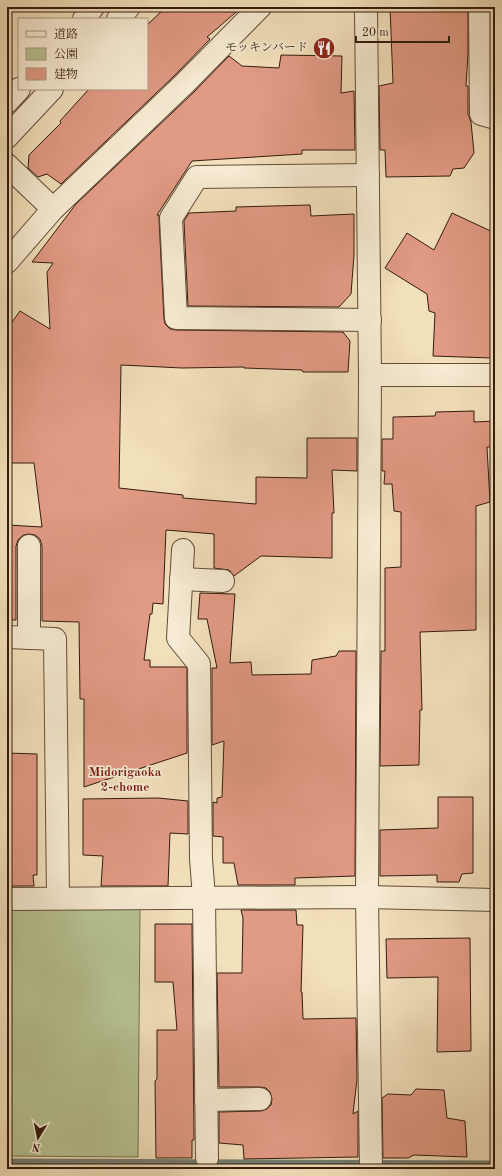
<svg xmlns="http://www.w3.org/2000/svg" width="502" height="1176" viewBox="0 0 502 1176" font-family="'Old Standard TT','Noto Serif JP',serif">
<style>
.green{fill:#b7c393;stroke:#756f50}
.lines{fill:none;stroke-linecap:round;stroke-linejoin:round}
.stream{stroke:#727c72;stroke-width:9}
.building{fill:#e19a84;stroke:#331b0d}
.minor-casing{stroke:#634c38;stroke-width:24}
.minor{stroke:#f7ebd3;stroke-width:22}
.labels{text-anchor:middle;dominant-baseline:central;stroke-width:3.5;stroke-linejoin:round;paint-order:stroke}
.poi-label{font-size:12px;fill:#331b0d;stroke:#f7ebd3;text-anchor:end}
.neighbourhood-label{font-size:13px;font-weight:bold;fill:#7a1f14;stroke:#f7ebd3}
</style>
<rect width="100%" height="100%" fill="#f2e0bb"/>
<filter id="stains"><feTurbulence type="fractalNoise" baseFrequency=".005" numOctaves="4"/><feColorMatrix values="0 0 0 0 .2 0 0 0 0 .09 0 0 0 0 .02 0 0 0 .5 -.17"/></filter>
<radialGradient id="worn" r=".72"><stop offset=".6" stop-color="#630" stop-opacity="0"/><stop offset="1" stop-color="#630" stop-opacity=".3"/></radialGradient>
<polygon class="green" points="7,907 140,909 138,1157 7,1156"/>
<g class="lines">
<polyline class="stream" points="7,1163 495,1165"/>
</g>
<g class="building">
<polygon points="166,7 242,7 207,37 210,39 175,75 61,184 47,174 38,177 28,168 29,155 61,123 60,121 89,89 147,89 147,25"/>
<polygon points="390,7 468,7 468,53 466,86 468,86 468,114 471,122 474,153 464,168 453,169 450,176 386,177 385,150 380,150 379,86 393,83"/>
<polygon points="281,55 342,56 341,93 354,91 355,150 302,150 302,154 192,161 157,215 159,215 159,219 164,319 165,324 170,329 176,330 343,332 350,341 348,372 303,372 302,370 244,368 244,367 182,368 121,365 119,488 183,495 183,498 256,504 256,477 307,478 307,438 357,438 357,471 332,470 334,513 332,513 332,558 261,556 234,576 229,570 214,568 214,534 166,530 163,604 153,603 152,614 150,614 144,660 150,660 150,667 186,667 187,668 187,753 84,787 84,699 80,699 79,622 42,621 42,546 40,539 35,535 29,534 23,535 18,540 16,546 16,620 7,620 7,525 42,527 34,463 9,463 7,390 7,329 20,311 50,329 47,272 53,263 32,262 76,204 193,93 229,56 242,66 279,68"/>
<polygon points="310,205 311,216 354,214 354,255 351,294 339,307 188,306 184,221 189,213 236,211 236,207"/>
<polygon points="452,213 495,233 491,358 433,356 435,313 429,311 427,294 385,268 407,233 434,250"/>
<polygon points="474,411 474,422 495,421 495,447 487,447 490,502 476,506 476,630 420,632 422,710 420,710 419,765 380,766 381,651 385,651 385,568 401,567 401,512 394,511 392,484 384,484 385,471 382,471 382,439 393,439 393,417 435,416 436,412"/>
<polygon points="200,593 235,594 230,663 251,662 252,675 311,674 312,660 336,656 339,651 356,651 355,876 295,878 295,885 238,885 234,863 223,863 223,837 213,836 213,802 217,803 217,798 222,797 224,741 212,745 212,668 217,668 207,619 198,619"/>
<polygon points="7,753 37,754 37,875 33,875 34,886 7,886"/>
<polygon points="438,797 473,797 473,873 462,874 459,882 437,882 437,875 380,876 380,830 438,828"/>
<polygon points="158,798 188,801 188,834 170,833 168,886 101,886 103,856 83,855 83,799"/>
<polygon points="241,910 296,910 297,925 303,925 301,992 302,992 303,1019 356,1018 357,1079 353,1114 358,1111 358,1157 244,1159 243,1145 219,1143 219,1112 261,1111 267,1109 271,1105 272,1099 270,1092 266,1088 260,1087 219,1087 217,973 242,973 243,918"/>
<polygon points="155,924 192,924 194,1140 192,1140 192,1158 156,1158 155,1081 157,1079 157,1030 177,1030 173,982 155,982"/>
<polygon points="470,938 471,1051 437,1052 438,977 387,978 386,939"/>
<polygon points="416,1089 444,1090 447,1118 465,1121 467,1157 414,1155 408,1158 383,1158 382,1098 388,1094 411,1095"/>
</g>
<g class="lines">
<g class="minor-casing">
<g id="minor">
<polyline points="366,7 370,375 367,897 371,1169"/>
<polyline points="480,7 481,114 495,118"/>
<polyline points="84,19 93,7"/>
<polyline points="118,19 129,7"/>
<polyline points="7,102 19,89"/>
<polyline points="7,137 52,89"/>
<polyline points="7,165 53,209"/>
<polyline points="368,175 197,177 171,218 176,318 370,320"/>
<polyline points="7,262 53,209 184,84 260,7"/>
<polyline points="370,375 495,375"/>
<polyline points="29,546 29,638"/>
<polyline points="183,550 178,638 199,664 201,859 204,897 207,1158"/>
<polyline points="181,579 223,581"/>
<polyline points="7,637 55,639 58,898"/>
<polyline points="7,899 367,897 495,900"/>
<polyline points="206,1100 260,1099"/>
</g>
</g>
<use href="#minor" class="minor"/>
</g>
<defs>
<g id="restaurant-disc" transform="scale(1.15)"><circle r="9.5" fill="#8f2418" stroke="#f7ebd3"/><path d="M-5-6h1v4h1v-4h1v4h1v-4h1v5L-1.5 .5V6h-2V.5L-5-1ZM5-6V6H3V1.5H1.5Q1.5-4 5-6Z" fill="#fff"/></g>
</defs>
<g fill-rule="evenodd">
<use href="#restaurant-disc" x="324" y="48"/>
</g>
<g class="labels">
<g class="poi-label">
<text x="308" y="48">モッキンバード</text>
</g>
<g class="neighbourhood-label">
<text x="125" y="772">Midorigaoka<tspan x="125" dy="15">2-chome</tspan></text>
</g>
</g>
<rect width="502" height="1176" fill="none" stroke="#f2e0bb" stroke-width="24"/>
<rect x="8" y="8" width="486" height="1160" fill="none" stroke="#331b0d" stroke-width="2"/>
<rect x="12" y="12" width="478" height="1152" fill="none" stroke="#331b0d"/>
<rect x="18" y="18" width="130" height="72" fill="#f7ebd3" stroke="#a99884"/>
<rect x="26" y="31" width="20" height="6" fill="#f7ebd3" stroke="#a99884"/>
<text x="54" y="38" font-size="12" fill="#331b0d">道路</text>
<rect x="26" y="48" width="20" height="12" fill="#b7c393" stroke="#a99884"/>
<text x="54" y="58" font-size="12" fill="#331b0d">公園</text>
<rect x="26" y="68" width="20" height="12" fill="#e19a84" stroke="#a99884"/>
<text x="54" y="78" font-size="12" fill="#331b0d">建物</text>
<g transform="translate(38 1138) rotate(190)" stroke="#f7ebd3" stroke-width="3" paint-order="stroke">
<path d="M0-3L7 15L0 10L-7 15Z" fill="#331b0d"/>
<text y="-6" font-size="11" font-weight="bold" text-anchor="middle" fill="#331b0d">N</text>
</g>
<path d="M356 36v6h93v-6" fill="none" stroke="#331b0d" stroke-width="2"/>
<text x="362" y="36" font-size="12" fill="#331b0d" stroke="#f7ebd3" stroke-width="3" paint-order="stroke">20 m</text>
<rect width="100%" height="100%" filter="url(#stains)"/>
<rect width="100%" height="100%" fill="url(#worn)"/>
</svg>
